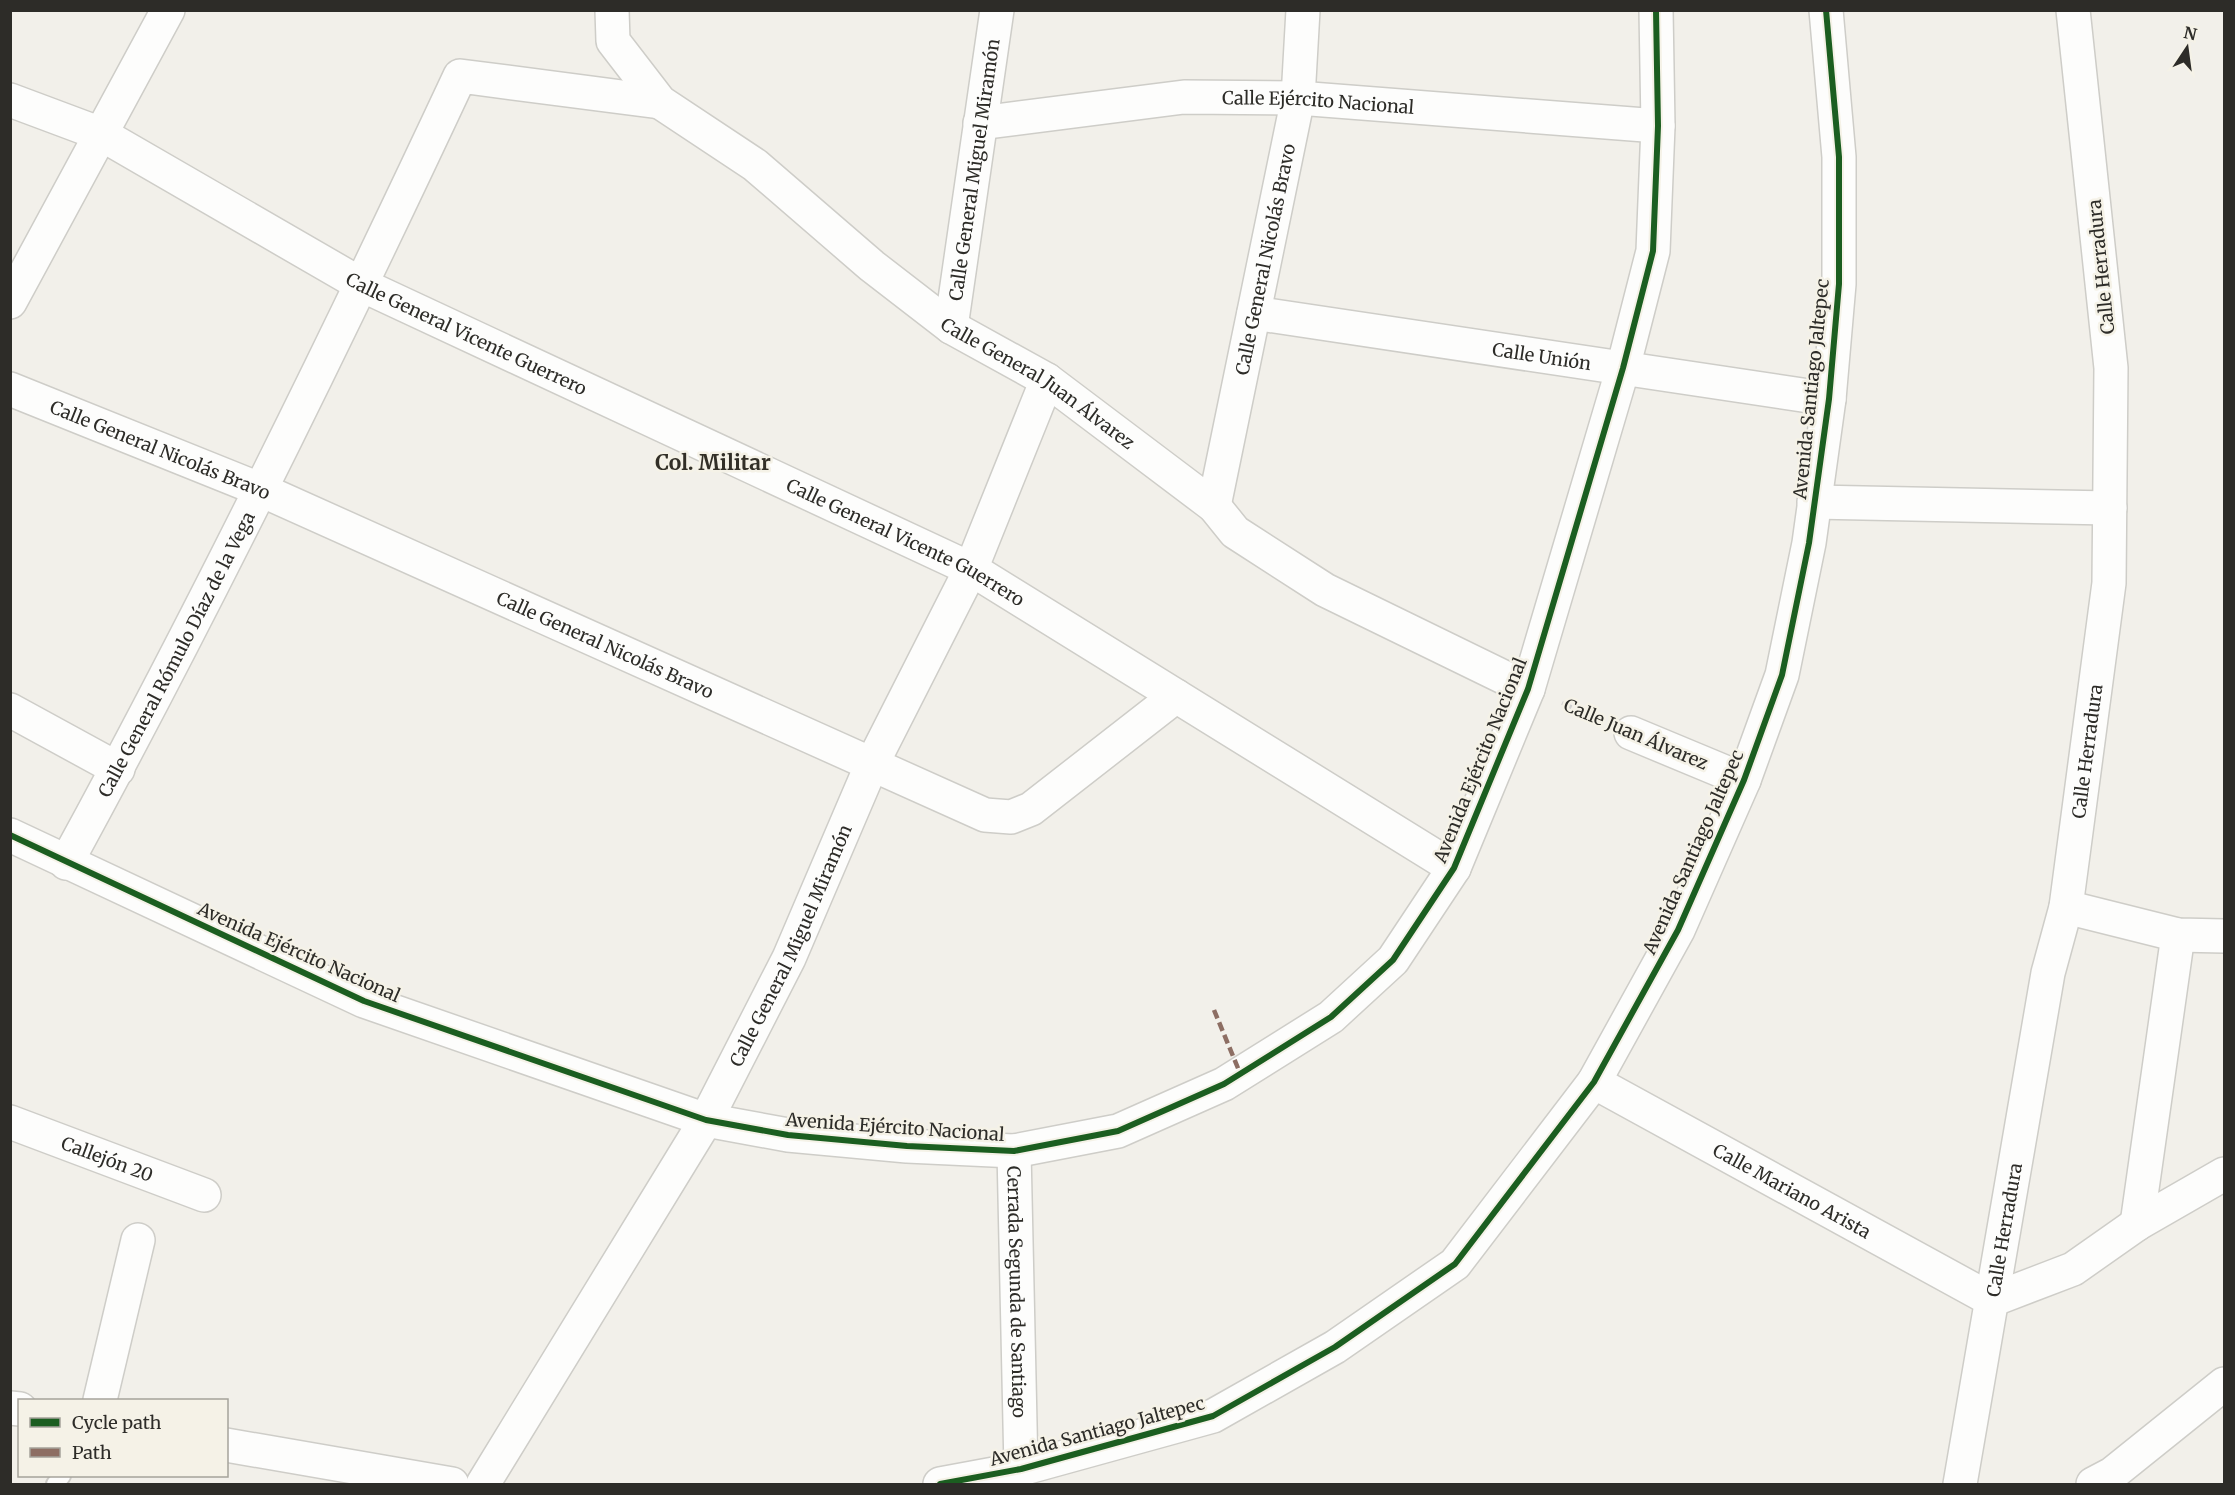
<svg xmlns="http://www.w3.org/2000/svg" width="2235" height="1495" viewBox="0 0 2235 1495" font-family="Merriweather,serif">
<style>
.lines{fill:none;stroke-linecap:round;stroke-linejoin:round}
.service-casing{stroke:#cecdc8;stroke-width:20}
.minor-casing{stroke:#cecdc8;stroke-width:36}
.tertiary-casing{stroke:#cecdc8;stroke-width:36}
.path{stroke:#d2d1d0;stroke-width:4;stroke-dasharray:3 4.5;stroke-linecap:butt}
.service{stroke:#fdfdfc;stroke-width:16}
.minor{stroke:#fdfdfc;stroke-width:33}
.tertiary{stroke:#fdfdfc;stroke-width:33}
.quiet{stroke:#8d6e63;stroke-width:4.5;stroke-dasharray:9 4.5;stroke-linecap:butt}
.cycleway-casing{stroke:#f5f2e7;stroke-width:10}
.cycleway{stroke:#1b5e20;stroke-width:6}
.labels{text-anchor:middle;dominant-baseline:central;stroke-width:5;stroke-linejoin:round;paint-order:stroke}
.street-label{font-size:18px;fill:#2d2c28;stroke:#f5f2e7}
.quarter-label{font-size:21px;font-weight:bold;fill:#322f27;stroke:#f5f2e7}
</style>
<rect width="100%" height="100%" fill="#f2f0ea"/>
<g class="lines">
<g class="service-casing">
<polyline id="service" points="55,1484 62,1476"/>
</g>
<g class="minor-casing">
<g id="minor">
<path id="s1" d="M612 10 613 41 660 102 755 165 872 266 951 327 1047 380 1214 506 1235 532 1325 590 1528 689"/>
<path id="s2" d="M10 100 101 134 362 285 971 569 1454 868"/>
<path id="s3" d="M980 123 1184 97 1298 98 1658 126"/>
<polyline points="10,302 168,10"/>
<path id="s4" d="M1254 313 1829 399"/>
<path id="s5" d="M951 327 997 10"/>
<path id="s6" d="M10 389 259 489 985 815 1011 817 1031 809 1176 696"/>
<polyline points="1814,502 2110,508"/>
<path id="s7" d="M1214 506 1298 98 1303 10"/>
<polyline points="10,710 118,769"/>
<polyline points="1631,733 1744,780"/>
<polyline points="10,835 364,1001 706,1120 788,1135 907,1146 1014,1151 1118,1131 1224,1084 1331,1017 1393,960 1454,868 1528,689 1623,368 1653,251 1658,126 1656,10"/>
<path id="s8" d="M66 863C207 605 336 341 460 76L660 102"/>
<polyline points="2066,907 2178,935 2224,936"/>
<path id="s9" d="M1594 1082 1992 1300 2073 1269 2137 1224 2224 1174"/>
<path id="s10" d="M10 1122 204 1195"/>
<path id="s11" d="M1014 1151 1021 1469"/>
<polyline points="2137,1224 2178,935"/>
<polyline points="100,1400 138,1240"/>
<path id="s12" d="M483 1484 706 1120 789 958 872 764 971 569 1047 380"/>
<path id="s13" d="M1960 1484 2048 973 2066 907 2109 583 2111 368 2073 10"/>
<polyline points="2093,1484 2112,1474 2224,1384"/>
</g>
</g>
<g class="tertiary-casing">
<g id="tertiary">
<polyline points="10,1408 20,1409"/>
<polyline points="226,1445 452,1484"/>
<polyline points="940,1484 1021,1469 1213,1416 1335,1347 1455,1264 1594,1082 1678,930 1744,780 1782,675 1809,543 1829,399 1839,284 1839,157 1826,10"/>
</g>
</g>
<polyline class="path" points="1562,703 1599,719"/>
<use href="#service" class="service"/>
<use href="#minor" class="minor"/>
<use href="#tertiary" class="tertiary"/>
<polyline class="quiet" points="1214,1010 1240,1073"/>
<g class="cycleway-casing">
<g id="cycleway">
<polyline points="10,835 364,1001 706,1120 788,1135 907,1146 1014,1151 1118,1131 1224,1084 1331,1017 1393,960 1454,868 1528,689 1623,368 1653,251 1658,126 1656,10"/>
<polyline points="940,1484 1021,1469 1213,1416 1335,1347 1455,1264 1594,1082 1678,930 1744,780 1782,675 1809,543 1829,399 1839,284 1839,157 1826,10"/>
</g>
</g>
<use href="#cycleway" class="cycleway"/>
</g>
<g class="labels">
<g class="street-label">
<text stroke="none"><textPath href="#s3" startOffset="340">Calle Ejército Nacional</textPath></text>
<text stroke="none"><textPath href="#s5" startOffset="159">Calle General Miguel Miramón</textPath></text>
<text stroke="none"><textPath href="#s7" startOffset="252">Calle General Nicolás Bravo</textPath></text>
<text transform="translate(2101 267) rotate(-96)">Calle Herradura</text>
<text stroke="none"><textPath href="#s2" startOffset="514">Calle General Vicente Guerrero</textPath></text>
<text stroke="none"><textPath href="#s4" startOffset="291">Calle Unión</textPath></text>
<text stroke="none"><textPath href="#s1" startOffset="580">Calle General Juan Álvarez</textPath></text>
<text transform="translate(1811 389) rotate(-84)">Avenida Santiago Jaltepec</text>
<text stroke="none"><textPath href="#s6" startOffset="162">Calle General Nicolás Bravo</textPath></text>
<text stroke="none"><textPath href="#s2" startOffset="1000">Calle General Vicente Guerrero</textPath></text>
<text stroke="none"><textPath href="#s6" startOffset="648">Calle General Nicolás Bravo</textPath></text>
<text stroke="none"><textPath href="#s8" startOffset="236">Calle General Rómulo Díaz de la Vega</textPath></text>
<text transform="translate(1636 734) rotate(23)">Calle Juan Álvarez</text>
<text stroke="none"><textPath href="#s13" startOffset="744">Calle Herradura</textPath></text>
<text transform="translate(1480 760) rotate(-68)">Avenida Ejército Nacional</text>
<text transform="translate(1693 852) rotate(-66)">Avenida Santiago Jaltepec</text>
<text stroke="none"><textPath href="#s12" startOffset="621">Calle General Miguel Miramón</textPath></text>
<text transform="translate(299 952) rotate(24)">Avenida Ejército Nacional</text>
<text transform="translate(895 1127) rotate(4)">Avenida Ejército Nacional</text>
<text stroke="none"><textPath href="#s10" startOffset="104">Callejón 20</textPath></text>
<text stroke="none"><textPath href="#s9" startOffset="226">Calle Mariano Arista</textPath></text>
<text stroke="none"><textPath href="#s13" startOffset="258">Calle Herradura</textPath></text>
<text stroke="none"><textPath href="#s11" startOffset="141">Cerrada Segunda de Santiago</textPath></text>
<text transform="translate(1097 1431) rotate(-15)">Avenida Santiago Jaltepec</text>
</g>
<g class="quarter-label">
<text x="713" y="462">Col. Militar</text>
</g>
</g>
<rect width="2235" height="1495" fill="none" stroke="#2d2c28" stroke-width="24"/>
<rect x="18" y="1399" width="210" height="78" fill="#f5f2e7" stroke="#a5a39b" stroke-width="1.5"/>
<rect x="30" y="1418" width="30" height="9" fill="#1b5e20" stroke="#a5a39b" stroke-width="1.5"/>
<text x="72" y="1429" font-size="18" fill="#2d2c28">Cycle path</text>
<rect x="30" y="1448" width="30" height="9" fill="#8d6e63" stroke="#a5a39b" stroke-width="1.5"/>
<text x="72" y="1459" font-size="18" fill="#2d2c28">Path</text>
<g transform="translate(2187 48) rotate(13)" stroke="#f5f2e7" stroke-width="4.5" paint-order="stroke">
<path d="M0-4.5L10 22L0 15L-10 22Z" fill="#2d2c28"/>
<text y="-9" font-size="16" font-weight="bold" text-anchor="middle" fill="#2d2c28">N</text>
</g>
</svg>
